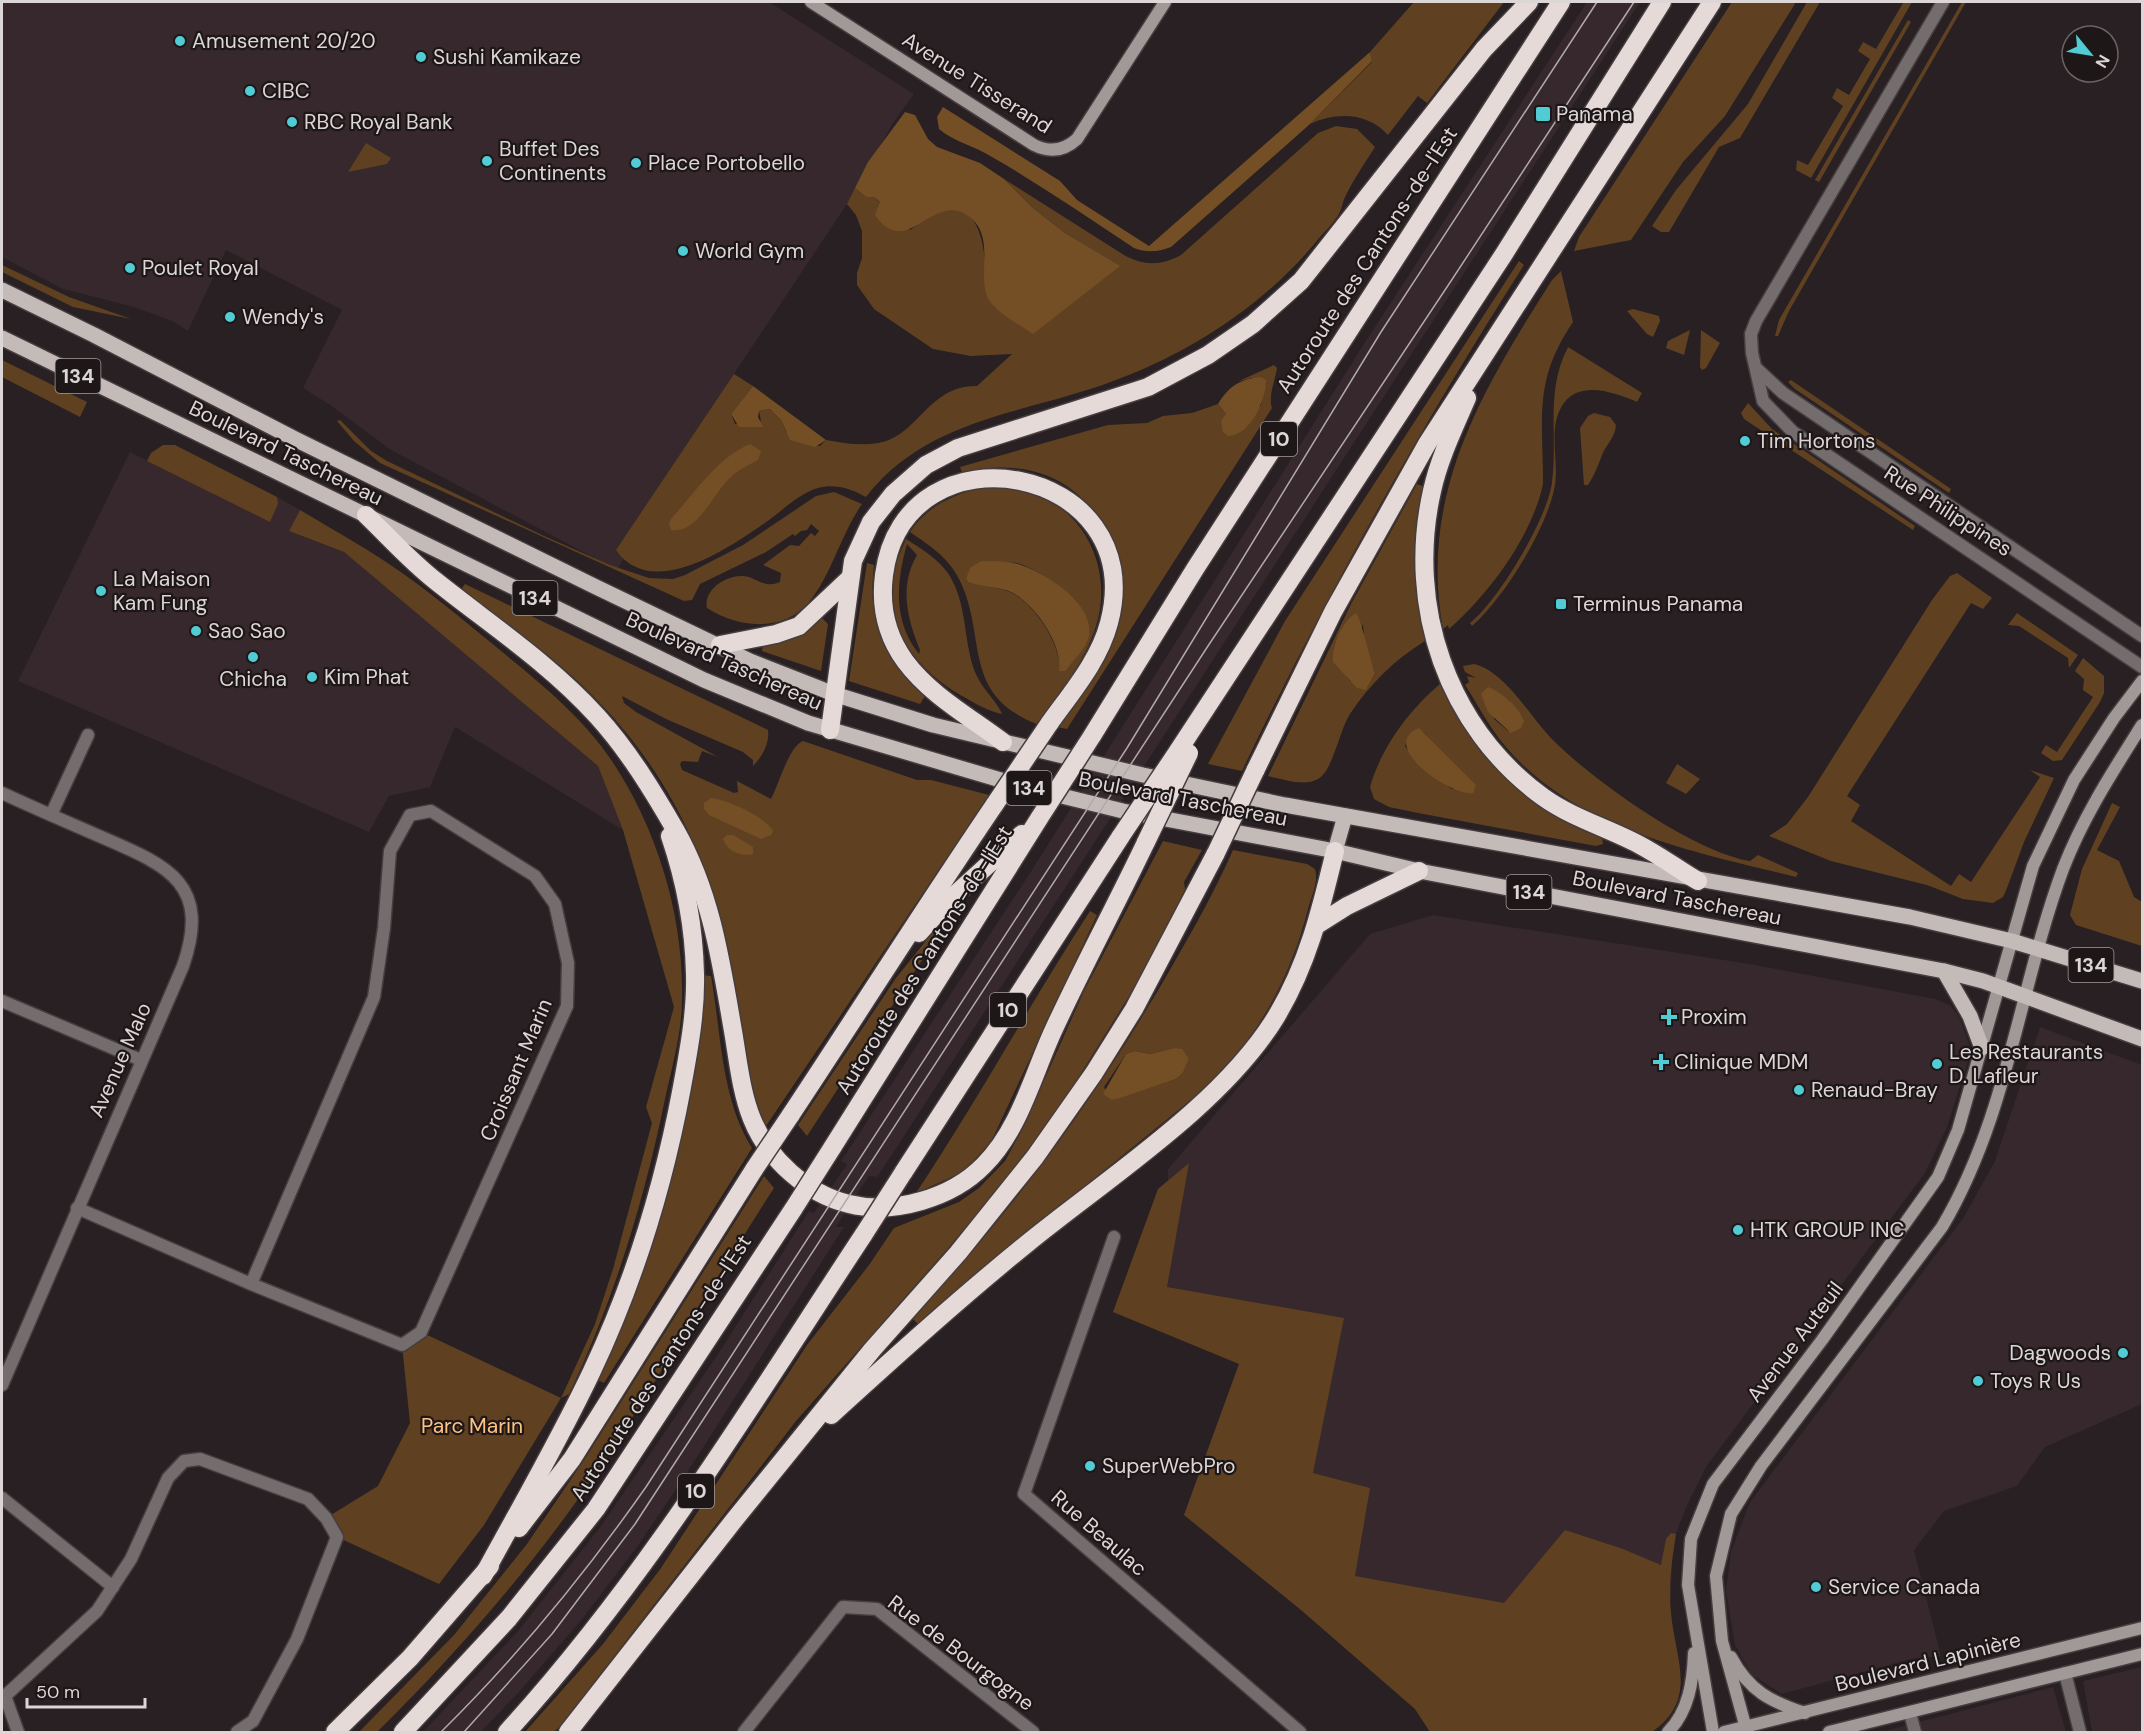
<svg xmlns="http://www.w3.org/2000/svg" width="2144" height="1734" viewBox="0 0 2144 1734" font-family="'DM Sans',sans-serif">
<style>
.built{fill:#36282c}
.green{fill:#5f4121;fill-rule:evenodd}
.forest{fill:#744f26}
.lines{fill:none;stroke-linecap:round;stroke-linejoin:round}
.street-casing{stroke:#453d3f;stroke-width:15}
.secondary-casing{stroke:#453d3f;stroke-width:15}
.primary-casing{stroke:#453d3f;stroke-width:18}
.highway-casing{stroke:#453d3f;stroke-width:21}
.street{stroke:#736e6d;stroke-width:12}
.secondary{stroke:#a19998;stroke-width:12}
.primary{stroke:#c4bbb9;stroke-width:15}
.highway{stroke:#e5dad7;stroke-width:18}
.tram{stroke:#b0a9ab;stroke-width:1.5}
.highway-bridge-casing{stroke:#453d3f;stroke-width:21;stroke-linecap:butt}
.highway-bridge{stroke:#e5dad7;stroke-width:18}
.poi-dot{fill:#51ccd4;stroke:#1e1718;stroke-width:2}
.labels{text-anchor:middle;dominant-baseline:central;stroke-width:4.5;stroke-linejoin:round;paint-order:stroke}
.shield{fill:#1e1718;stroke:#a39d9e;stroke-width:1.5}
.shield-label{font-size:20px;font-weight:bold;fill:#dcd6d7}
.poi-label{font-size:21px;fill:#dcd6d7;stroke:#1e1718;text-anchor:start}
.street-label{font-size:21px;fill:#dcd6d7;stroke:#1e1718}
.park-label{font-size:21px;fill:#fec283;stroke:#1e1718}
</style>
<rect width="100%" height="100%" fill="#282022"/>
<g class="built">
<polygon points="2,2 769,2 914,94 893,123 847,204 734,374 617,570 391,450 333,407 303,388 342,310 226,250 188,331 172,321 134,307 63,289 2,257"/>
<polygon points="1587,2 1640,2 882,1170 877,1177 869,1176 836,1227 844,1227 683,1479 637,1547 583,1618 519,1692 481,1732 423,1732 518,1631 601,1526 722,1348 809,1211 814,1213 847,1164 841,1161 1030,873 1367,339"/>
<polygon points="130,452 269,521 278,504 277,497 300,510 289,531 344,552 598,766 623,830 455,727 430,787 389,796 369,832 18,681"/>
<polygon points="1433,915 1750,964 1935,999 1951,1006 1960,1018 1969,1044 1968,1061 1947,1127 1925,1173 1706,1467 1687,1505 1676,1534 1672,1559 1671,1596 1670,1611 1681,1683 1670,1715 1652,1732 1430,1732 1415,1709 1301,1610 1184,1515 1239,1364 1167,1287 1168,1169 1370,934"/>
<polygon points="2040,1027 2142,1065 2142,1404 2045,1447 2017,1486 1944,1511 1914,1550 1941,1656 1911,1659 1782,1694 1751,1674 1735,1645 1726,1591 1731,1551 1750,1502 1964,1217 1995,1161"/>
<polygon points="2142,1667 2142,1731 2092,1732 2083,1681"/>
<polygon points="2053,1687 2066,1732 1881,1732"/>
</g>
<g class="green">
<path d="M1414 2H1504L1427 103 1418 96 1388 135C1367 112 1336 112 1310 124L1372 62 1370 52Z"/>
<polygon points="1732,2 1796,2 1725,116 1683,162 1631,240 1574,251 1579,237"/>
<polygon points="1807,2 1820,2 1740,138 1719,147 1669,232 1661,232 1652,226 1676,190 1748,104"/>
<polygon points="1901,2 1912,2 1811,178 1796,170 1797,160 1808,165 1843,106 1832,98 1837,88 1849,95 1870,59 1858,51 1863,42 1876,49 1903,3"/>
<polygon points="1962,2 1966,2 1789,311 1778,336 1775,336 1779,320"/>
<polygon points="1908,20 1911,22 1819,182 1815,180"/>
<path d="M1336 126 1357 129 1375 147C1365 163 1353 180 1345 197 1342 203 1342 209 1339 214 1333 224 1323 233 1316 242 1262 307 1187 355 1108 383 1022 414 926 419 866 497 852 489 835 483 818 488 800 493 784 509 769 520 731 547 652 602 616 550L734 374 753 386 731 414 735 424 761 421 759 411 770 409 781 420 786 432 808 444 820 446 826 440C843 443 860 446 878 443 918 437 928 385 977 386L1012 354 971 356 933 349 874 309 857 285V273L862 258V231L856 215 847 204 855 188 866 197H874L910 230C918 225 926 218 934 214 983 191 986 256 986 285L1119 266 1065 233 1033 208 1004 179 1124 255C1144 266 1161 266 1181 255L1318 133Z"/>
<polygon points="366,143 391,158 387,164 348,172"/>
<path d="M1519 261 1524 265C1420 428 1325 597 1242 771L1208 764 1285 621Z"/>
<polygon points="2,265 69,297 131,319 73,307 2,272"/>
<path d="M1561 271 1573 322C1533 381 1543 417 1543 484 1532 536 1489 594 1449 629L1448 625 1443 629C1418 494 1483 389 1552 280Z"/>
<polygon points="1633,309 1659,316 1660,321 1653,337 1647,334 1627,311"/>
<polygon points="1690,330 1684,355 1666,348 1668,341"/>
<polygon points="1701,330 1720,343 1706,368 1702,370 1700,367"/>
<path d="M1568 347 1642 393 1637 402C1615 393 1582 380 1564 403 1547 425 1559 460 1555 485 1548 527 1504 598 1472 626L1470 623C1498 601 1548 518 1552 482 1558 436 1545 391 1568 347Z"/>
<polygon points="2,360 87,402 80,417 2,377"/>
<path d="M1274 365 1277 368C1275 381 1268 396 1272 408L1067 729 1057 727C1080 692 1111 658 1120 616 1131 561 1101 498 1048 476 1020 465 991 466 962 472L960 467 1108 425 1147 423 1163 416 1192 413 1218 404 1226 414 1261 406 1266 380 1252 378 1239 381Z"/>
<polygon points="1791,380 1951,489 1949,493 1795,389 1788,382"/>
<polygon points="1748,403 1772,429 1915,526 1913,530 1744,419 1741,413"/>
<path d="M1594 413 1610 417 1616 425C1615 438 1607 443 1602 455 1598 466 1595 474 1588 485H1584L1580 428 1588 416Z"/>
<path d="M340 420 371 451 387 461 544 536 610 565 649 578 673 579 685 575 743 545 816 496 834 492 862 504C841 534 831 576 809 602 783 633 738 628 707 608 703 590 726 575 743 576 757 577 763 589 780 582L781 573 763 565 790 545 799 546 811 533 815 536 819 531 811 524 807 530 801 531 795 536 793 534 766 552 700 584 692 600 684 601 380 463 354 441 337 421Z"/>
<polygon points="163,445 175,445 277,497 278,504 270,522 147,461 151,453"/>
<path d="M1417 484 1425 487 1417 577 1425 641C1394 660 1369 685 1350 714 1339 731 1333 771 1318 779 1304 787 1283 779 1268 776L1351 604ZM1363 624 1365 648 1375 673 1367 688 1350 681 1344 673Z"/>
<path d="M981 488C993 488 1006 486 1018 489 1081 501 1115 566 1096 626 1085 662 1059 693 1037 724 960 694 988 636 959 579 949 558 929 545 910 532 926 507 952 495 981 488ZM989 562C998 562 1009 561 1017 563 1041 570 1086 600 1088 626 1090 645 1075 656 1066 671L1060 667C1058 641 1036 607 1014 594 1000 586 982 588 968 582L966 579Z"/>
<path d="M300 510C335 531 372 551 405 575 440 600 473 628 506 655 544 686 584 719 612 761 657 829 684 916 682 999 682 1032 672 1067 665 1099 644 1201 614 1300 569 1394L561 1398 484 1525 439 1584 337 1537 326 1518 378 1486 410 1423 402 1345 421 1332 561 1398 595 1324 613 1269 652 1123 646 1107 674 1007 623 830 598 766 344 552 289 531Z"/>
<path d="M906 539C923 550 944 562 953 582 967 610 964 643 975 672 981 688 997 701 1002 714 988 711 976 704 964 697 921 673 884 631 892 578 894 565 901 551 906 539ZM907 544 917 555C899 586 907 618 920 650L919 654C893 621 896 583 907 544Z"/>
<path d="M867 563 874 565C867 623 884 656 925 696L920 704 849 681Z"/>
<polygon points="1957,573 1992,598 1983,609 1971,603 1847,796 1860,805 1851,821 1951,886 1959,874 1971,882 2040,777 2030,770 2054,778 2024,842 2007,888 2003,897 1993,903 1963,899 1927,885 1831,861 1769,836 1787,824 1808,797 1932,600 1950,576"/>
<path d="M465 584 768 730C770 743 762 757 753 766V760L743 752 666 719 622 696 624 703 636 712 718 757 702 751 698 762 682 761 680 764 682 770 734 793 738 792 737 781 771 799C779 784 789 746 803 741L917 780H931L989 795 766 1126C753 1100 750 1071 744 1043 738 1007 731 971 723 936 704 843 657 759 590 693 553 656 507 625 466 593L462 588Z"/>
<polygon points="2017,613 2078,655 2069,668 2068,658 2019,626 2008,625"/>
<polygon points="822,618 828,624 821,671 762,651 763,645 797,636"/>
<polygon points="2083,658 2104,676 2104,693 2100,702 2062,760 2053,761 2041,753 2046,745 2057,752 2093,697 2083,690 2084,679 2075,671"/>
<path d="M1474 664C1504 671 1528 713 1549 736 1589 778 1693 852 1750 861L1758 855 1798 873 1796 877C1695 852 1576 830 1505 746 1489 727 1478 705 1465 685L1469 682 1467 676 1476 678 1465 672 1463 666ZM1492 689 1510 701 1508 731 1494 719Z"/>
<path d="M1440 684 1454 712 1472 737 1571 823 1602 838 1603 844 1596 846 1418 813 1389 807 1374 799 1370 787C1381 748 1409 710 1440 684ZM1422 731 1472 782 1452 789 1415 761 1405 746 1409 735Z"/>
<polygon points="1677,764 1700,779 1686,794 1666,783"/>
<polygon points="2112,803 2120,807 2097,850 2119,861 2134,897 2142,902 2142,946 2076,925 2070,915 2082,869"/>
<polygon points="1163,841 1202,850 1184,882 1185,889 1177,907 1131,993 1075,1083 1013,1171 950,1246 796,1421 561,1725 554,1732 525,1732 603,1644 661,1568 807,1345 869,1265 894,1228 959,1202 979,1188 1005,1161 1022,1130 1084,991"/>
<path d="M1233 850 1307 864 1315 869 1316 874C1317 885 1311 898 1308 909 1291 977 1258 1037 1208 1086L944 1301 919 1325 912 1318C1008 1217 1089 1107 1160 987 1186 942 1212 898 1233 850ZM1174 1048 1189 1059 1183 1073 1176 1079 1112 1100 1104 1087 1126 1054 1135 1051 1150 1054Z"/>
<path d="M1090 911 1097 915 991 1142 963 1172 916 1193C977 1101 1030 1004 1090 911Z"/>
<polygon points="933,932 936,935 926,954 807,1136 798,1125 896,978"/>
<path d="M702 975 711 976C721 1032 721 1099 752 1148L604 1383 596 1379 623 1318Z"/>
<path d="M1189 1163 1167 1287 1344 1318 1313 1473 1370 1488 1355 1576 1504 1603 1565 1530 1623 1549 1661 1565 1666 1539 1671 1533 1676 1534C1672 1560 1668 1587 1671 1613 1675 1659 1699 1699 1652 1732H1430L1415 1709 1301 1610 1184 1515 1239 1364 1113 1312 1158 1189Z"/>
<path d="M764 1176 774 1188C708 1289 650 1396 581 1495 520 1581 451 1659 377 1732H359L454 1635 527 1544 586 1457Z"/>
</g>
<g class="forest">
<path d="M1370 52 1372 61 1310 124 1171 247C1158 252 1147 253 1134 248 1087 217 1041 185 992 157 975 146 954 142 939 129L937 117 943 107 1060 181 1077 200 1149 246Z"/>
<path d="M905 112 915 115 928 139 937 147 980 163 1004 179 1033 208 1065 233 1120 266 1033 334C1020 325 1002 316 992 304 972 282 1000 237 967 215 931 192 907 261 875 215L880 202 874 197H866L855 188 868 162Z"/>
<path d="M1261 377 1266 380C1266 400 1251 435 1228 436L1223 432 1221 421 1226 414 1218 404C1229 386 1240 379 1261 377Z"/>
<polygon points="753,386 826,440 815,447 790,440 781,420 770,409 759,411 758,417 763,427 739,427 731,414"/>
<path d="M750 444 761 451 758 460C746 466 736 471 727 481 712 496 697 534 671 530L669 524 671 519C695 493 717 458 750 444Z"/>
<path d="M981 561C993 562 1006 560 1018 564 1044 572 1095 603 1089 636 1086 650 1073 659 1066 671H1059C1063 645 1036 606 1013 593 1000 586 982 588 968 582L966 579 970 568Z"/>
<path d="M1356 613C1360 616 1371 662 1375 673L1366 690 1357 688 1333 662C1332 646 1342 621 1356 613Z"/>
<path d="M1488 687C1503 693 1518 706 1524 721L1521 728 1511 733 1488 712 1481 694Z"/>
<path d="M1419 728 1476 785 1473 793C1452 797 1376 745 1419 728Z"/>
<path d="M711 798C728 800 764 816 773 831L771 835 761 839 709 815 704 809V803Z"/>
<path d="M727 835H733L753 847V854C741 857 728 852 723 839Z"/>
<polygon points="1174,1048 1182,1049 1189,1059 1183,1073 1176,1079 1120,1098 1112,1100 1103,1094 1126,1054 1135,1051 1150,1054"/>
</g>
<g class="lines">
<g class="street-casing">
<g id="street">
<polyline points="1943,2 1756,321 1751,334 1752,353 1763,401 1793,432 2142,667"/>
<polyline points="1757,369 1783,393 2142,636"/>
<path d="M2 793C34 808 67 822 99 836 166 865 212 882 183 966L2 1385"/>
<polyline points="51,815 88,735"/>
<polyline points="2,1001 141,1060"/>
<polyline points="77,1208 251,1284 402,1345 421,1332 567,1006 568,963 555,904 535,876 431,811 410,815 390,851 384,928 374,997 251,1284"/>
<polyline points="1114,1237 1024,1494 1300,1732"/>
<polyline points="2,1498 113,1587"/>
<polyline points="2065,1673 2080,1732"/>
<polyline points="1910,1713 1915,1732"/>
<polyline points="18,1732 5,1696 97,1611 131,1559 168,1478 184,1461 200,1459 308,1499 326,1518 337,1537 297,1639 253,1721 237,1732"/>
<polyline points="744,1732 843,1607 877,1609 1033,1732"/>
</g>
</g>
<g class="secondary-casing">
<g id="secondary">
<path d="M811 2 1034 145C1050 153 1064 151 1077 139L1165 2"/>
<path d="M1731 1657C1749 1691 1771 1702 1805 1713"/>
<path d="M1668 1732C1689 1711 1693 1681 1694 1653"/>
<polyline points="1713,1732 1688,1585 1691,1539 1713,1484 1822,1340 1938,1177 1958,1130 2033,866 2074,780 2114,718 2142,681"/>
<polyline points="1724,1732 2142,1628"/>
<path d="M1747 1732 1722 1641 1716 1576 1731 1514 1761 1466 1942 1227C2008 1116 2019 988 2063 869 2083 817 2113 771 2142 725"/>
<polyline points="1829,1732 2142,1654"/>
</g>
</g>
<g class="primary-casing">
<g id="primary">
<polyline points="2,290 94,335 295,439 596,587 750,661 834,694 933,725 1143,775 1285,805 1910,917 2012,941 2142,981"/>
<polyline points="2,338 704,680 808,723 1021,786 1123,811 1335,851 1419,871 1944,971 1983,981 2142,1039"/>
<polyline points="1335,851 1345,816"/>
<polyline points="1944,971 1970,1016 1982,1048"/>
</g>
</g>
<g class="highway-casing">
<g id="highway">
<path d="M1467 398C1454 428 1439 459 1432 491 1406 606 1447 727 1543 797 1571 817 1602 826 1632 841 1655 852 1676 868 1698 881"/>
<path d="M366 515C389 537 411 562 437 582 491 625 550 664 597 716 628 750 653 791 676 831 711 893 721 961 733 1031 738 1060 741 1092 752 1119 768 1159 807 1194 849 1204 894 1215 952 1198 984 1165 1020 1129 1033 1074 1054 1029 1083 966 1116 905 1146 842"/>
<polyline points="720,645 776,634 799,626 850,578"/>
<polyline points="830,730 853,561 871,522 893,494 926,465 958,448 1148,387 1208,355 1253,324 1301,281 1484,49 1529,2"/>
<polyline points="1092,736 1195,569 1561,2"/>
<path d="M1003 742C970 717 930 695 905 661 887 636 880 606 884 575 904 419 1151 464 1109 623 1099 661 1071 693 1049 724"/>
<polyline points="1178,751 1504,254 1662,2"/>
<polyline points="1255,771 1333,612 1427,444 1712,2"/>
<polyline points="1317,925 1347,906 1419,871"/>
<polyline points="919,933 947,902 1022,834"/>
<path d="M790 1116C859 1012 925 907 995 804"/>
<polyline points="832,1148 1040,817"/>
<polyline points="903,1173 1121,836"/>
<path d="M831 1415C896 1356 961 1297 1029 1242 1109 1177 1223 1104 1276 1017 1308 964 1321 909 1335 851"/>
<polyline points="519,1528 572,1459 755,1168"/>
<path d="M483 1576C520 1508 559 1441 592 1371 634 1282 664 1184 682 1087 689 1049 696 1012 695 974 694 928 685 880 670 836"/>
<polyline points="335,1732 410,1658 490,1566"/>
<polyline points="403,1732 509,1618 596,1509 794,1208"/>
<path d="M507 1732C646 1580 751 1405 864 1234"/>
<polyline points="568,1732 735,1519 872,1350 958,1253 1035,1157 1094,1073 1134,1009 1216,853"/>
</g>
</g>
<use href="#street" class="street"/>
<use href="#secondary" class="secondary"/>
<use href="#primary" class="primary"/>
<use href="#highway" class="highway"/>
<g class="tram">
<path d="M441 1732C517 1657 585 1574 646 1487L1127 748 1381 332 1597 2"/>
<polyline points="464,1732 552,1634 635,1524 1208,646 1451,281 1634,2"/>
</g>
<g class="highway-bridge-casing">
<g id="highway-bridge">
<polyline points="995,804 1049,724"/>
<polyline points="1040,817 1092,736"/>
<polyline points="1121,836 1178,751"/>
<polyline points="1146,842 1189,753"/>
<polyline points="1216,853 1255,771"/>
<polyline points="755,1168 790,1116"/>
<polyline points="794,1208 832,1148"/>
<polyline points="864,1234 903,1173"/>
</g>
</g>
<use href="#highway-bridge" class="highway-bridge"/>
</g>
<g class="poi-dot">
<circle cx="180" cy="41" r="6"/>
<circle cx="421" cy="57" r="6"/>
<circle cx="250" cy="91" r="6"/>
<rect x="1535" y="106" width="16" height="16" rx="3"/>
<circle cx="292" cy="122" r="6"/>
<circle cx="487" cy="161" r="6"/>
<circle cx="636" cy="163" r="6"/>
<circle cx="683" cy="251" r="6"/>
<circle cx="130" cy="268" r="6"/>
<circle cx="230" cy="317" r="6"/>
<circle cx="1745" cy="441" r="6"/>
<circle cx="101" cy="591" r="6"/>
<rect x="1555" y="598" width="12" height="12" rx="3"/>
<circle cx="196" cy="631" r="6"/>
<circle cx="253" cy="657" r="6"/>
<circle cx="312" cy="677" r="6"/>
<path d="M1666 1008h6v6h6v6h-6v6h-6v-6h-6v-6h6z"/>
<path d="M1658 1053h6v6h6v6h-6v6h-6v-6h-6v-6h6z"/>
<circle cx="1937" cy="1064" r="6"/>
<circle cx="1799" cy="1090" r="6"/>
<circle cx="1738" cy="1230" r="6"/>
<circle cx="2123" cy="1353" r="6"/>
<circle cx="1978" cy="1381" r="6"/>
<circle cx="1090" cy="1466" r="6"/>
<circle cx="1816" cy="1587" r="6"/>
</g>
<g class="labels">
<g class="shield">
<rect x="55.5" y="359" width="45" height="34" rx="4.5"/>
<rect x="1261" y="422" width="36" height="34" rx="4.5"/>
<rect x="512.5" y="581" width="45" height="34" rx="4.5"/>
<rect x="1006.5" y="771" width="45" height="34" rx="4.5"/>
<rect x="1506.5" y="875" width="45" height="34" rx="4.5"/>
<rect x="2068.5" y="948" width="45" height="34" rx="4.5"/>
<rect x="990" y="993" width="36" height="34" rx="4.5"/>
<rect x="678" y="1474" width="36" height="34" rx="4.5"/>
</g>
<g class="shield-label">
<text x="78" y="376">134</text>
<text x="1279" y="439">10</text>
<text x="535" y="598">134</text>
<text x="1029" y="788">134</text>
<text x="1529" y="892">134</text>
<text x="2091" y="965">134</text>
<text x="1008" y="1010">10</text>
<text x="696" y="1491">10</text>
</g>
<g class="poi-label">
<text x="192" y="41">Amusement 20/20</text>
<text x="433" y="57">Sushi Kamikaze</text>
<text x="262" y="91">CIBC</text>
<text x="1556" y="114">Panama</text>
<text x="304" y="122">RBC Royal Bank</text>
<text x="499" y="149">Buffet Des<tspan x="499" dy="24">Continents</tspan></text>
<text x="648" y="163">Place Portobello</text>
<text x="695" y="251">World Gym</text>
<text x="142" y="268">Poulet Royal</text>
<text x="242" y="317">Wendy's</text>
<text x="1757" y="441">Tim Hortons</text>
<text x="113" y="579">La Maison<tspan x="113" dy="24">Kam Fung</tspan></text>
<text x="1573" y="604">Terminus Panama</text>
<text x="208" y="631">Sao Sao</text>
<text x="324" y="677">Kim Phat</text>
<text x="253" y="679" text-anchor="middle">Chicha</text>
<text x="1681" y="1017">Proxim</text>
<text x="1949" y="1052">Les Restaurants<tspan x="1949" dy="24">D. Lafleur</tspan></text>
<text x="1674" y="1062">Clinique MDM</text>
<text x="1811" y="1090">Renaud-Bray</text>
<text x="1750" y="1230">HTK GROUP INC</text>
<text x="2111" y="1353" text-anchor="end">Dagwoods</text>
<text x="1990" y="1381">Toys R Us</text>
<text x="1102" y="1466">SuperWebPro</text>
<text x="1828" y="1587">Service Canada</text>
</g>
<g class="street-label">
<text transform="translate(977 83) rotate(32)">Avenue Tisserand</text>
<text transform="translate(1367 260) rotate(-57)">Autoroute des Cantons-de-l'Est</text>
<text transform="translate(286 453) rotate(26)">Boulevard Taschereau</text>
<text transform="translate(1948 511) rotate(33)">Rue Philippines</text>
<text transform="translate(724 661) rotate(24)">Boulevard Taschereau</text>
<text transform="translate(1183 799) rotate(11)">Boulevard Taschereau</text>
<text transform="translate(1677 898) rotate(11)">Boulevard Taschereau</text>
<text transform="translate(924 960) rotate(-58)">Autoroute des Cantons-de-l'Est</text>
<text transform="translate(120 1060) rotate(-66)">Avenue Malo</text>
<text transform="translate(516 1070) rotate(-67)">Croissant Marin</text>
<text transform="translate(1795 1342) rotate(-53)">Avenue Auteuil</text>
<text transform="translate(661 1368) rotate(-57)">Autoroute des Cantons-de-l'Est</text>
<text transform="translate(1099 1533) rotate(41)">Rue Beaulac</text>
<text transform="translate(961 1653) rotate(37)">Rue de Bourgogne</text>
<text transform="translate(1928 1662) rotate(-14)">Boulevard Lapinière</text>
</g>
<g class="park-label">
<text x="472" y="1426">Parc Marin</text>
</g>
</g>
<rect width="2144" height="1734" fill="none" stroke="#dcd6d7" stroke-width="6"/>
<g transform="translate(2090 54) rotate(120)"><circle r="28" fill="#1e1718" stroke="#6a6364" stroke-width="1.5"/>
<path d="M0-4.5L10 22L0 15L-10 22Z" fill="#51ccd4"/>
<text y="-9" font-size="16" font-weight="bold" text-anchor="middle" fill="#dcd6d7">N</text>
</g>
<path d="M27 1698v9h118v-9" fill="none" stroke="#dcd6d7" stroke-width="3"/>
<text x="36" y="1698" font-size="18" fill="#dcd6d7" stroke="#1e1718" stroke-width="4.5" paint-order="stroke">50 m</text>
</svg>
